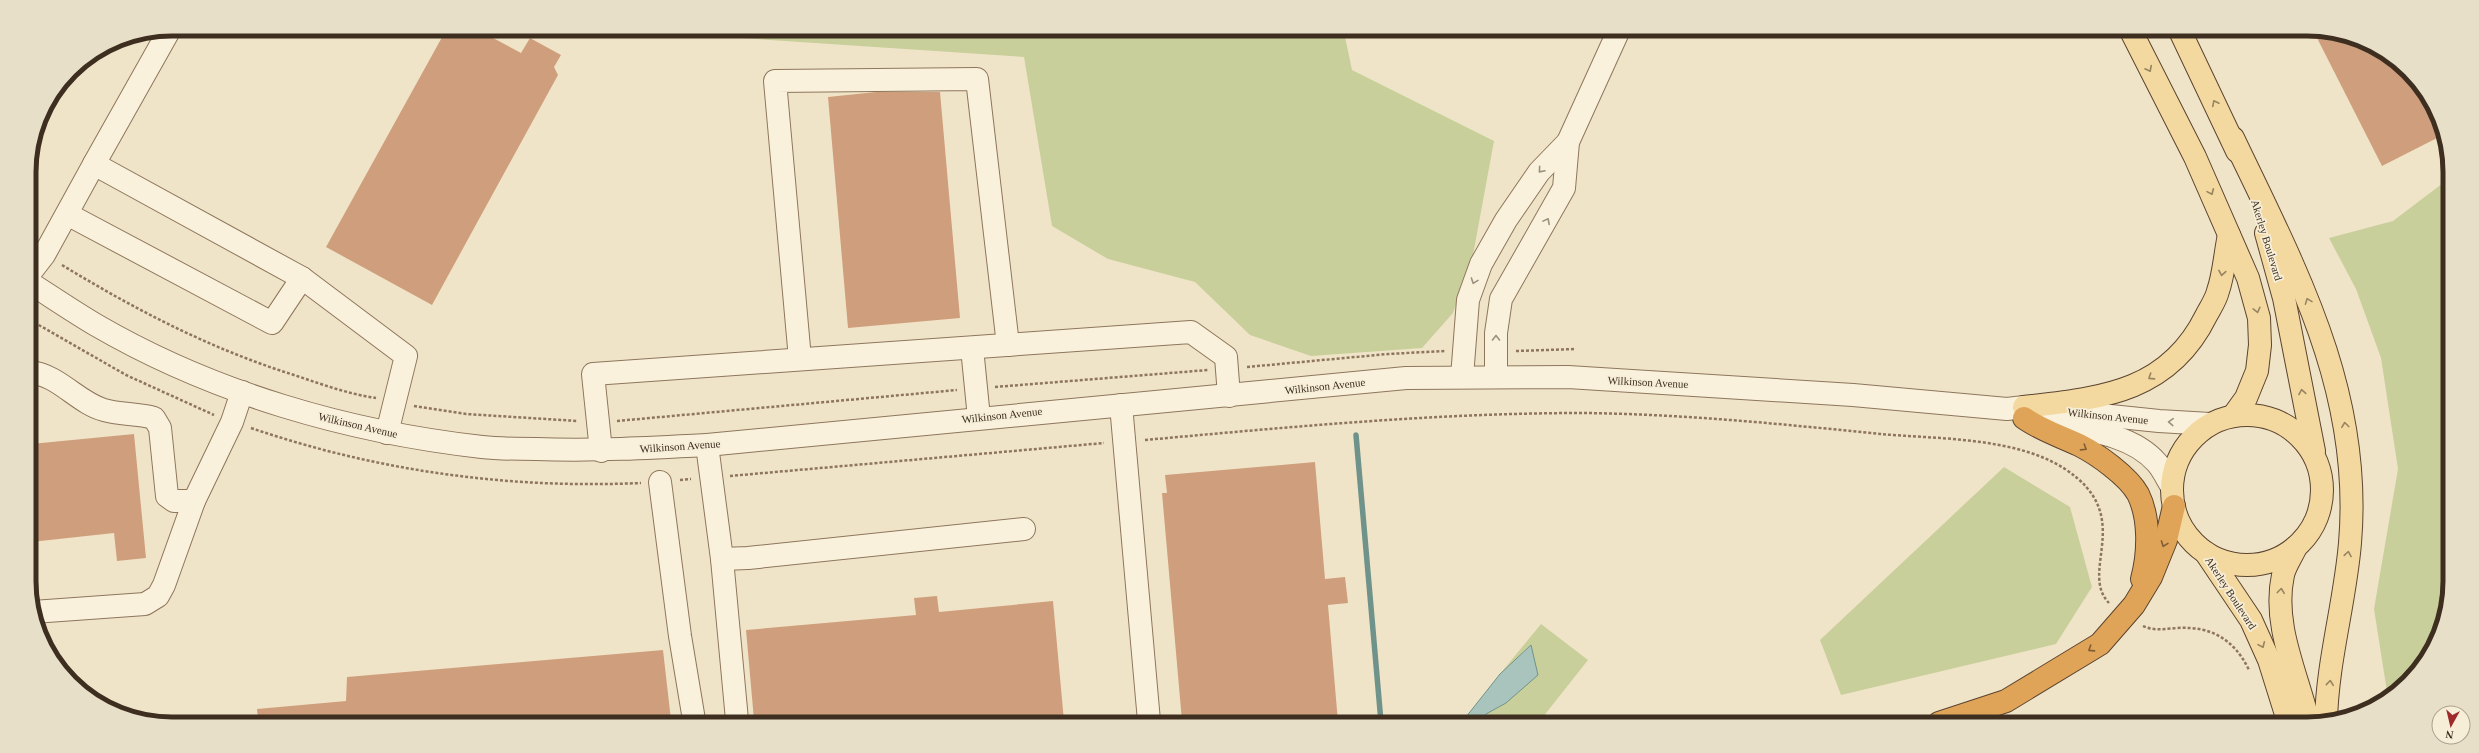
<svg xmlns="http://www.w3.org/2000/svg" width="2479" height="753" viewBox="0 0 2479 753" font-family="Georgia,serif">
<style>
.green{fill:#c9cf9b}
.water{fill:#a9c4bc;stroke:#6f938a}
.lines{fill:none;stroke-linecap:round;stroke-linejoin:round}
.stream{stroke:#6f938a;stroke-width:5.5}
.building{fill:#cf9f7d}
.minor-casing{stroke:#8d765c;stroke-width:24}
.major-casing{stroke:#5b4430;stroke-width:24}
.highway-casing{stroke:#5b4430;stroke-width:24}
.path{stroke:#8d765c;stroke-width:2.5;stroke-dasharray:3 2;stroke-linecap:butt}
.minor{stroke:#faf1dc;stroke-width:22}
.major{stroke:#f3d9a0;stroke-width:22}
.highway{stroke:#e0a458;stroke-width:22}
.oneway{stroke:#988460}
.oneway2{stroke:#9c907e}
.oneway3{stroke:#7e5d36}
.labels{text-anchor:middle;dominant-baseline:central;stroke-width:3.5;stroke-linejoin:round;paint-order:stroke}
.street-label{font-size:11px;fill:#3d2e20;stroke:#f7eed8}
.rim{fill:none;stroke:#3d2e20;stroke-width:5}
</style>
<rect width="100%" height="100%" fill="#f0e4c8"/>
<g class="green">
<polygon points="652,30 1344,32 1352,70 1494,141 1473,255 1453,313 1422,348 1311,356 1250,335 1195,282 1108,259 1052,226 1024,57 652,32"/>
<polygon points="2447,180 2445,618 2426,660 2394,694 2388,698 2374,609 2398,469 2381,358 2356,289 2329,238 2393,221"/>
<polygon points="2004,467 2070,507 2092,587 2056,644 1841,695 1820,640"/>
<polygon points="1541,624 1588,660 1539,722 1479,722 1486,714 1506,703 1531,645 1500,674"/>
</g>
<polygon class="water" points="1531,645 1538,675 1506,703 1486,714 1479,722 1462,722 1500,674"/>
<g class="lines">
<polyline class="stream" points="1356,435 1381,722"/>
</g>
<g class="building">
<polygon points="446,30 478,30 521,53 530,38 561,55 554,67 558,75 432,305 326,247"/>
<polygon points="2315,34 2344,34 2379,48 2414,78 2443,135 2382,166"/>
<polygon points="876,92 940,92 960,318 848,328 828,97"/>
<polygon points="134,434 146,558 117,561 114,533 31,542 31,444"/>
<polygon points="1315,462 1325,579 1345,577 1348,603 1328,605 1338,722 1182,721 1162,493 1167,493 1165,475"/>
<polygon points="937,596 939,612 1053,601 1064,721 754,720 746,630 916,615 914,598"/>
<polygon points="663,650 671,720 258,719 257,709 346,701 347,677"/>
</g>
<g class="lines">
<g class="minor-casing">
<g id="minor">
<polyline points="94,164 170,29"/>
<polyline points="67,214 272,323 302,278"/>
<polyline points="30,273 44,255 94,164 302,278 406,356 387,433"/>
<path d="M30 283C52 297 74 312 96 325 213 393 348 432 482 447 500 449 518 449 536 449 593 451 650 448 707 445L1406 378 1568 377 1853 395 2007 409 2024 407 2159 421 2210 424"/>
<polyline points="972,348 979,418"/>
<polyline points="800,359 775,81 977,79 1008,345"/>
<path d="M30 372C59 375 78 403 104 410 120 415 137 413 154 418L160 428 167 496 174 501H194"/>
<polyline points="1462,377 1468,300 1481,264 1506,220 1539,172 1568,142"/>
<polyline points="1496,377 1496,333 1501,299 1564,188 1568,142 1618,32"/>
<polyline points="1121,405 1149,721"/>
<path d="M2048 423C2084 430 2131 433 2157 463 2163 470 2167 479 2172 487"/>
<polyline points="707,445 722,559 737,720"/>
<polyline points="601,451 593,374 1191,332 1226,357 1229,396"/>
<polyline points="660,482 680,636 694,720"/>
<polyline points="722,559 748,558 1024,529"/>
<polyline points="33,612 145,604 158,596 164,585 194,501 232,422 242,392"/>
</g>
</g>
<g class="major-casing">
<g id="major">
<polyline points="2132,33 2195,157 2248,278 2259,318 2260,345 2257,371 2246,398 2233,416"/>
<polyline points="2181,33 2237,151"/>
<path d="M2233 138C2296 270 2363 392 2350 543 2345 603 2327 662 2326 722"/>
<polyline points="2266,233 2284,298 2314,451"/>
<path d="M2024 407C2100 398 2168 393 2206 316 2210 308 2216 300 2218 291 2224 274 2225 253 2229 235"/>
<circle cx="2247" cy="490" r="75"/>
<path d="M2296 547C2292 556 2285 566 2283 575 2272 626 2298 675 2309 724"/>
<polyline points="2206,553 2251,620 2269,660 2289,724"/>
</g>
</g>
<g class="highway-casing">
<g id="highway">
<path d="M2024 418C2041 430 2060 436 2079 445 2097 454 2128 476 2138 494 2150 518 2149 553 2142 579"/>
<polyline points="1939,723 2006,701 2100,644 2134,605 2151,577 2166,540 2174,506"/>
</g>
</g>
<g class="path">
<path d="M62 265C136 310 211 349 294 375 321 384 348 394 376 398"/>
<polyline points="30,320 126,375 214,415"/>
<polyline points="1516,351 1576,349"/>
<polyline points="1247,367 1388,354 1445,351"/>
<polyline points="995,387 1208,370"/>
<polyline points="414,406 466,414 578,421"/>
<polyline points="617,421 957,390"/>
<path d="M251 428C377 471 508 489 641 483"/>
<path d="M1145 440C1290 427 1436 413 1583 413 1682 414 1782 424 1880 434 1937 439 2016 437 2065 469 2137 516 2078 571 2109 603"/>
<polyline points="730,476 1104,443"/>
<polyline points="680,480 691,479"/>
<path d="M2143 626C2153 631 2165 629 2177 628 2211 626 2234 639 2249 670"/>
</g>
<use href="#minor" class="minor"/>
<use href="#major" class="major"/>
<use href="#highway" class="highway"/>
</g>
<defs><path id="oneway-chevron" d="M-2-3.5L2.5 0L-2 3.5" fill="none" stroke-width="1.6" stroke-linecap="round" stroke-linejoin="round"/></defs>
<g class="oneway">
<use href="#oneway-chevron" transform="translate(2149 69) rotate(63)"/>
<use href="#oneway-chevron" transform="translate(2215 103) rotate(-117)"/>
<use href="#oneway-chevron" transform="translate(2211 192) rotate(66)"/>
<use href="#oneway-chevron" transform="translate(2222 273) rotate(100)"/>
<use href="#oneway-chevron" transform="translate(2308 301) rotate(-111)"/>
<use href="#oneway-chevron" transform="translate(2257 310) rotate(76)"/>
<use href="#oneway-chevron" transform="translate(2151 377) rotate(147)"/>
<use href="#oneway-chevron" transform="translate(2302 392) rotate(-100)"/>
<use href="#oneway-chevron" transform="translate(2345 425) rotate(-97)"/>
<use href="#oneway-chevron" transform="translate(2348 554) rotate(-81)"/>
<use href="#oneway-chevron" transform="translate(2281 591) rotate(-83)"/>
<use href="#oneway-chevron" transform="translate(2262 645) rotate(66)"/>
<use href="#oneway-chevron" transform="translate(2330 683) rotate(-84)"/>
</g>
<g class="oneway2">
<use href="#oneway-chevron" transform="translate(1541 170) rotate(131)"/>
<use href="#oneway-chevron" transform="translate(1547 221) rotate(-62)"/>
<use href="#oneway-chevron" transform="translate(1474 281) rotate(110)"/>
<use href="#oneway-chevron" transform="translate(1496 338) rotate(-90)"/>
<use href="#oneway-chevron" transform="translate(2171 422) rotate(-177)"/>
</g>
<g class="oneway3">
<use href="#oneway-chevron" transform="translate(2084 448) rotate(32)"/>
<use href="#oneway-chevron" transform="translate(2164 544) rotate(110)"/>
<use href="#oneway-chevron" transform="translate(2091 649) rotate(147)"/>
</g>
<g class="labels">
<g class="street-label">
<text transform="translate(2267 240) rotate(73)">Akerley Boulevard</text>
<text transform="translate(1648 382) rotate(3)">Wilkinson Avenue</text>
<text transform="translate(1325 386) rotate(-6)">Wilkinson Avenue</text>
<text transform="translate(1002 415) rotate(-6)">Wilkinson Avenue</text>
<text transform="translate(2108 416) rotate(6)">Wilkinson Avenue</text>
<text transform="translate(358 425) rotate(13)">Wilkinson Avenue</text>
<text transform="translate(680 446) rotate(-4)">Wilkinson Avenue</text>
<text transform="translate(2231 593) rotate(57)">Akerley Boulevard</text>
</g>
</g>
<path d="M0 0H2479V753H0ZM172 36H2307A136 136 0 0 1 2443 172V581A136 136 0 0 1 2307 717H172A136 136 0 0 1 36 581V172A136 136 0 0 1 172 36Z" fill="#e8dfc9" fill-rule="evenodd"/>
<path class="rim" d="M172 36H2307A136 136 0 0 1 2443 172V581A136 136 0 0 1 2307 717H172A136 136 0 0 1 36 581V172A136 136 0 0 1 172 36Z"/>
<g transform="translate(2451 725) rotate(188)"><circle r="19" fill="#f7eed8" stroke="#ada18e"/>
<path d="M0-3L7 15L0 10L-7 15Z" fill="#9e2a2b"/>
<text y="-6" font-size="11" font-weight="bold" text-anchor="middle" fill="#3d2e20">N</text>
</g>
</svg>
